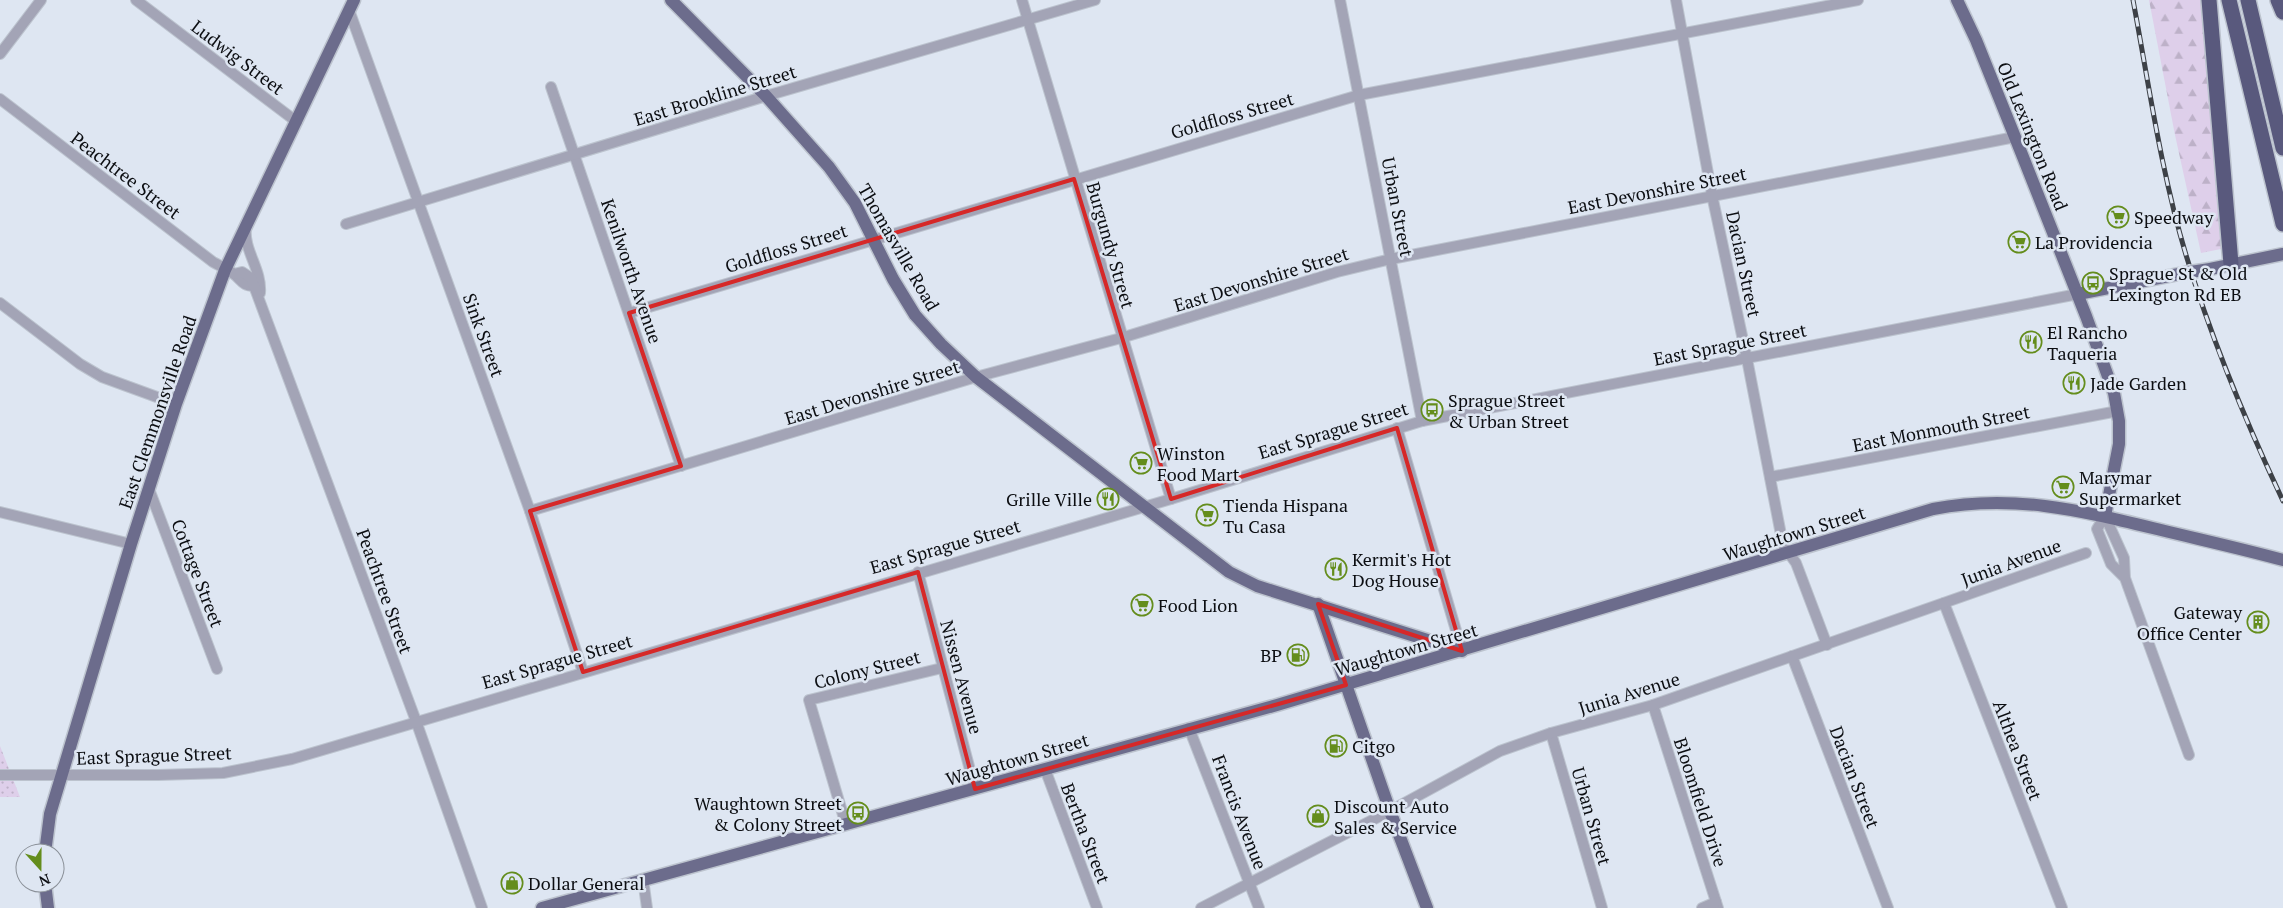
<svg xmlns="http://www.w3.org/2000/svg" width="2283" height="908" viewBox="0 0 2283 908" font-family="'PT Serif',serif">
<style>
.forest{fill:url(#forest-firs)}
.park{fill:url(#park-dots)}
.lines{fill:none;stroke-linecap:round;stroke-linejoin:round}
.minor-casing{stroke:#bcc3ce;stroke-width:12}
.major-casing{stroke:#bcc3ce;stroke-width:15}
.highway-casing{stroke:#bcc3ce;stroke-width:18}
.minor{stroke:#a3a4b6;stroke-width:10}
.major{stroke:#6c6c8c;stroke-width:12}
.highway{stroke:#59597d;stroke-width:15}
.rail-casing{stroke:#3d4147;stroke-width:5}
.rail{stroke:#dee6f2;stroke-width:3;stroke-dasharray:9;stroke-linecap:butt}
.major-bridge-casing{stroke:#bcc3ce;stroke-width:15;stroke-linecap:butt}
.major-bridge{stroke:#6c6c8c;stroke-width:12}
.marked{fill:none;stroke:#d62828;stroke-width:4;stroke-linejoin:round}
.labels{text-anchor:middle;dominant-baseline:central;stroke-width:5;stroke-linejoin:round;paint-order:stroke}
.street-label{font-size:18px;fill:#0c0e12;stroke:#dee6f2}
.poi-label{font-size:18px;fill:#0c0e12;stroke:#dee6f2;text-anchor:start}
</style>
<defs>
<pattern id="forest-firs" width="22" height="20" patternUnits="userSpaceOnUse" patternTransform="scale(1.25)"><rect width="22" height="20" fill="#decfea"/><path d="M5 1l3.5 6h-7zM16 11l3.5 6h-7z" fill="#bdb1c8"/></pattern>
<pattern id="park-dots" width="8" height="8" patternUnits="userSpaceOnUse" patternTransform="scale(1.25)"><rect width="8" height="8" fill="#decfea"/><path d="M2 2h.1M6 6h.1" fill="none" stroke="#bdb1c8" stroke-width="1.8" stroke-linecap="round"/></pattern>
</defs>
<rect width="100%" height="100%" fill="#dee6f2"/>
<polygon class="forest" points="2149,0 2201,0 2221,249 2201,253 2175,135"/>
<polygon class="park" points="0,746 20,797 0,797"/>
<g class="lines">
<g class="minor-casing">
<g id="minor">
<polyline points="136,0 297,122"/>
<polyline points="1022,0 1171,499"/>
<polyline points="1340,0 1422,421"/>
<polyline points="1676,0 1712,195 1747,359 1783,545 1796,563 1827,645"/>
<polyline points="349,10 530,511 583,672"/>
<polyline points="0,54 41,0"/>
<polyline points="551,87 681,466"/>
<path d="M0 99 213 262C220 266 229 270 234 274 242 281 243 286 254 286"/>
<polyline points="346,224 766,96 1095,0"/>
<path d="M246 227C243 250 262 269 260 293"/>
<polyline points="234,274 242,272 251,278 254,286 416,721 482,908"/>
<polyline points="0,303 80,364 102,377 176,404"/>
<polyline points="629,313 1359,95 1858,0"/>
<polyline points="1397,428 1462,651"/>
<polyline points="1770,477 2118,411"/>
<polyline points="149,489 217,669"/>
<polyline points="530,511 976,377 1121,338 1337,272 1391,259 2015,137"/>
<polyline points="0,512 131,544"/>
<polyline points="918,572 975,789"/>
<polyline points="2125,578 2111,564 2097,529 2105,516 2124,558 2125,578 2189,755"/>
<polyline points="1944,603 2062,908"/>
<polyline points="1792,656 1888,908"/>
<polyline points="1653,705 1718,908"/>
<polyline points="1189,728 1259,908"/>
<polyline points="1551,733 1602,908"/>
<polyline points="1045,769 1097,908"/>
<polyline points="0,775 158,775 223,773 292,759 1171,499 1422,421 2078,294"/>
<polyline points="846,825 809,700 942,668"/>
<polyline points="643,879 647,908"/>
<polyline points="1201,908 1390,811 1500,751 1551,733 1653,705 2086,553"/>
<polyline points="1702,908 1716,902"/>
</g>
</g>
<g class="major-casing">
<g id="major">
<polyline points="671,0 766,96 829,167 855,203 893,279 915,315 941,344 976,377 1229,572 1257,586 1462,651"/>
<polyline points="1957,0 1976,40 2023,157 2086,316 2114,393 2119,421 2119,444 2105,516"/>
<polyline points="2210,269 2283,254"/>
<polyline points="2078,294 2184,273"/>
<polyline points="1318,604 1390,811 1427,908"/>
<polyline points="45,853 50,814 131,544 176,404 225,270 354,0"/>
<polyline points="45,883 48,908"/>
<path d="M542 908 1277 705 1933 509C2014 493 2083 511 2161 530 2202 540 2243 549 2283 560"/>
</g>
</g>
<g class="highway-casing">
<g id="highway">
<polyline points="2209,0 2231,264"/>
<polyline points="2229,0 2283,224"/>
<polyline points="2248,0 2283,148"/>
<polyline points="2278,0 2283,12"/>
</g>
</g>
<use href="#minor" class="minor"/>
<use href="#major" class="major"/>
<use href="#highway" class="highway"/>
<g class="rail-casing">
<path id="rail" d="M2133 0C2149 85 2161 172 2186 255 2212 341 2245 420 2283 501"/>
</g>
<use href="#rail" class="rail"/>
<g class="major-bridge-casing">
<polyline id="major-bridge" points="2184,273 2210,269"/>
</g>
<use href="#major-bridge" class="major-bridge"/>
</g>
<path class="marked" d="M1074 179 1171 499 1397 428 1462 651 1318 604 1346 685 975 789 918 572 583 672 530 511 681 466 629 313Z"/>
<defs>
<g id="supermarket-ring" transform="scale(1.125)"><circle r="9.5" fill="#dee6f2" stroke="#648d1c" stroke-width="1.5"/><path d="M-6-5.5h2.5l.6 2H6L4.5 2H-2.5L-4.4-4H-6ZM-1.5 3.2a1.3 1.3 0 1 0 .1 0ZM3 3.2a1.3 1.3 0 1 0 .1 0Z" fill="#648d1c"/></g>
<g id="bus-ring" transform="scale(1.125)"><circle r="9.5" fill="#dee6f2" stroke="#648d1c" stroke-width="1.5"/><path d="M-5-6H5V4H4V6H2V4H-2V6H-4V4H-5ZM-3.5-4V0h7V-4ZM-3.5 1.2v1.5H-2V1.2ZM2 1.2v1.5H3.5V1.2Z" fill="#648d1c"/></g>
<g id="restaurant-ring" transform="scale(1.125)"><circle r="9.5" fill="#dee6f2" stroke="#648d1c" stroke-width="1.5"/><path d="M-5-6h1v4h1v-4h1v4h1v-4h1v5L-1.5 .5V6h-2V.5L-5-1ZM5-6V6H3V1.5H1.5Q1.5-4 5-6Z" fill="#648d1c"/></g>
<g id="building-ring" transform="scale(1.125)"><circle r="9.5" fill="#dee6f2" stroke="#648d1c" stroke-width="1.5"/><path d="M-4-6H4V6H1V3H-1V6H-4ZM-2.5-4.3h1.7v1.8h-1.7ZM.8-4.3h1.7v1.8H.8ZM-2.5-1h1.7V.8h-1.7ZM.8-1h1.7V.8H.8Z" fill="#648d1c"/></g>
<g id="fuel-ring" transform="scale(1.125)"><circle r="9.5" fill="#dee6f2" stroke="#648d1c" stroke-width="1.5"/><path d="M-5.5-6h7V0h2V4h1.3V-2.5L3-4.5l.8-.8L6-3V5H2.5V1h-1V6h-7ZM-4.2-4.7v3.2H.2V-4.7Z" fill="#648d1c"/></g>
<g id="shop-ring" transform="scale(1.125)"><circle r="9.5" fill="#dee6f2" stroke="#648d1c" stroke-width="1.5"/><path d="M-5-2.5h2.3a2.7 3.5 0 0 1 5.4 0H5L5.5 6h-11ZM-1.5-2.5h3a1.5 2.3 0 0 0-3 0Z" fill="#648d1c"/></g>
</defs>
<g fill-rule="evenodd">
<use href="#supermarket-ring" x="2118" y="217"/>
<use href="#supermarket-ring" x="2019" y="242"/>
<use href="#bus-ring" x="2093" y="283"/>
<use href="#restaurant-ring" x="2031" y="342"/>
<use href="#restaurant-ring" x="2074" y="383"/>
<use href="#bus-ring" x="1432" y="410"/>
<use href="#supermarket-ring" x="1141" y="463"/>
<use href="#supermarket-ring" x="2063" y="487"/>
<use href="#restaurant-ring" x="1108" y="499"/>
<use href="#supermarket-ring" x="1207" y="515"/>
<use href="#restaurant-ring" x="1336" y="569"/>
<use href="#supermarket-ring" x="1142" y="605"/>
<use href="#building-ring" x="2258" y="622"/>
<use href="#fuel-ring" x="1298" y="655"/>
<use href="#fuel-ring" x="1336" y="746"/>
<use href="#bus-ring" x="858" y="813"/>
<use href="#shop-ring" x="1318" y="816"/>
<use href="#shop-ring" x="512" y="883"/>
</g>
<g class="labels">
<g class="street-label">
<text transform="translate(238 57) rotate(37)">Ludwig Street</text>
<text transform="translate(715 95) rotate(-17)">East Brookline Street</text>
<text transform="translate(1232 115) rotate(-16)">Goldfloss Street</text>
<text transform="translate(2033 136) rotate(68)">Old Lexington Road</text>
<text transform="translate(126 175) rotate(37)">Peachtree Street</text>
<text transform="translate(1657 190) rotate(-11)">East Devonshire Street</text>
<text transform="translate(1398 207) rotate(79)">Urban Street</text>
<text transform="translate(1111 245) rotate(74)">Burgundy Street</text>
<text transform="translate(899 247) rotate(60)">Thomasville Road</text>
<text transform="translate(786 248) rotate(-17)">Goldfloss Street</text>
<text transform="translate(1744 264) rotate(78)">Dacian Street</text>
<text transform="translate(632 271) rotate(71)">Kenilworth Avenue</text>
<text transform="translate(1261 279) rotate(-17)">East Devonshire Street</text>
<text transform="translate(484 335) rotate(70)">Sink Street</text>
<text transform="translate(1730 344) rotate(-11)">East Sprague Street</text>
<text transform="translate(872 392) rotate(-17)">East Devonshire Street</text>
<text transform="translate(157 412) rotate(-71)">East Clemmonsville Road</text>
<text transform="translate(1941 428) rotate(-11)">East Monmouth Street</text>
<text transform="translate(1333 430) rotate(-17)">East Sprague Street</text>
<text transform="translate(1794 533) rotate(-17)">Waughtown Street</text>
<text transform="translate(945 546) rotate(-16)">East Sprague Street</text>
<text transform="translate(2011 562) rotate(-20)">Junia Avenue</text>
<text transform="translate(198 573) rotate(69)">Cottage Street</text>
<text transform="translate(385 591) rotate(70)">Peachtree Street</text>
<text transform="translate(1406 649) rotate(-16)">Waughtown Street</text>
<text transform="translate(557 661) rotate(-16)">East Sprague Street</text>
<text transform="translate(867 669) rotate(-14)">Colony Street</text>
<text transform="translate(962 677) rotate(75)">Nissen Avenue</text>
<text transform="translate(1629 693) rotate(-17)">Junia Avenue</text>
<text transform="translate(2018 750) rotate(69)">Althea Street</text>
<text transform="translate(154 755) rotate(-2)">East Sprague Street</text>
<text transform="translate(1017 759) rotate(-16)">Waughtown Street</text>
<text transform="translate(1855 777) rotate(69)">Dacian Street</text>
<text transform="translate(1701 802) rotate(72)">Bloomfield Drive</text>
<text transform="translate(1240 812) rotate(69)">Francis Avenue</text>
<text transform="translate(1592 816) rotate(74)">Urban Street</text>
<text transform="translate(1086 833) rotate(69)">Bertha Street</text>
</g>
<g class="poi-label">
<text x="2134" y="217">Speedway</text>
<text x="2035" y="242">La Providencia</text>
<text x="2109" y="273">Sprague St &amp; Old<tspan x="2109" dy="21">Lexington Rd EB</tspan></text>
<text x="2047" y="332">El Rancho<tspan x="2047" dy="21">Taqueria</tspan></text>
<text x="2090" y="383">Jade Garden</text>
<text x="1448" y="400">Sprague Street<tspan x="1448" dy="21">&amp; Urban Street</tspan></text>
<text x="1157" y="453">Winston<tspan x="1157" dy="21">Food Mart</tspan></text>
<text x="2079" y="477">Marymar<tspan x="2079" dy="21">Supermarket</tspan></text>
<text x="1092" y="499" text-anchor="end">Grille Ville</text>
<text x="1223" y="505">Tienda Hispana<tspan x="1223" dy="21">Tu Casa</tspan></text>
<text x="1352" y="559">Kermit's Hot<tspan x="1352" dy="21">Dog House</tspan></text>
<text x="1158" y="605">Food Lion</text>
<text x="2242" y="612" text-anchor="end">Gateway<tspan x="2242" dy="21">Office Center</tspan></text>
<text x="1282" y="655" text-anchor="end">BP</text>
<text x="1352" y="746">Citgo</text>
<text x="842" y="803" text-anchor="end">Waughtown Street<tspan x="842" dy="21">&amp; Colony Street</tspan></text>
<text x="1334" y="806">Discount Auto<tspan x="1334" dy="21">Sales &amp; Service</tspan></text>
<text x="528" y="883">Dollar General</text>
</g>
</g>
<g transform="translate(40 868) rotate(159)"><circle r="24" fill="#dee6f2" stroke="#8a9098"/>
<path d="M0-4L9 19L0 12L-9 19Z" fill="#648d1c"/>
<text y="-8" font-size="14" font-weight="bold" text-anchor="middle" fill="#0c0e12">N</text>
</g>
</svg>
